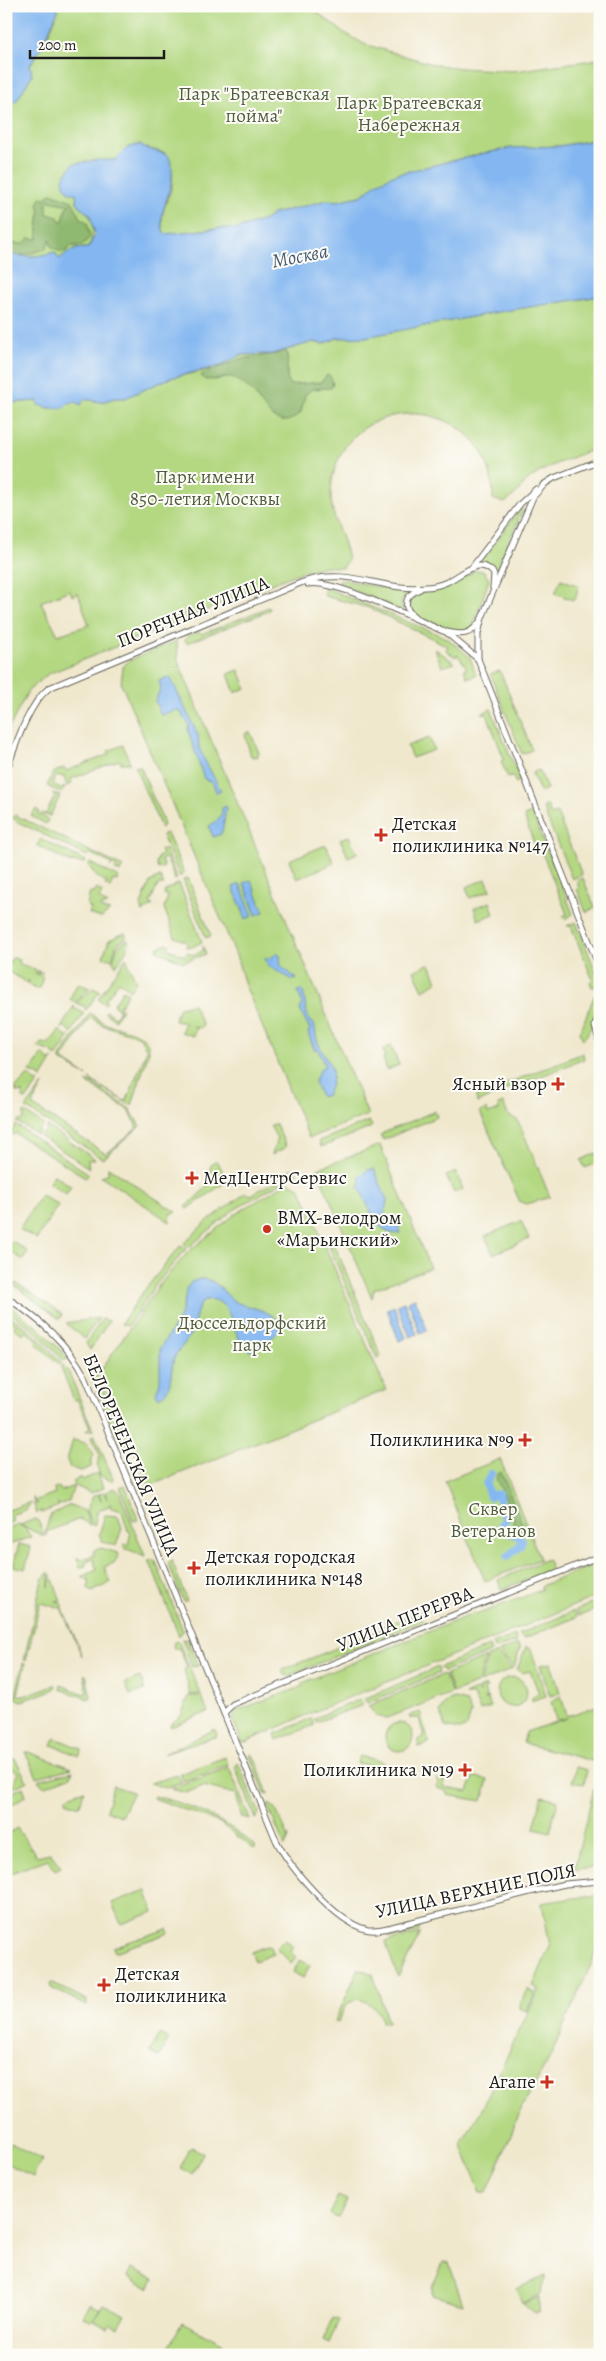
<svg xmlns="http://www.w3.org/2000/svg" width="606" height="2361" viewBox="0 0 606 2361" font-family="Alegreya,serif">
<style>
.green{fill:#b4d882;stroke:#687a4f;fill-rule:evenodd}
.forest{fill:#8fb870;stroke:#566a46}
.water{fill:#84b7f1;stroke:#506a86}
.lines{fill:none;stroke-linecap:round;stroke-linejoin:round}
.river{stroke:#84b7f1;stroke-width:8}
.secondary-casing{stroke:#66635a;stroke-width:7}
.secondary{stroke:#fff;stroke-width:5}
.poi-dot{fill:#c8321e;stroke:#fdfcf7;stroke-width:2}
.labels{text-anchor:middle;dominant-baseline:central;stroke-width:4;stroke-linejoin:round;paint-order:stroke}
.park-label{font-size:19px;fill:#515e40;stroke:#fdfcf7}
.street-label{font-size:19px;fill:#1c1c1c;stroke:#fdfcf7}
.poi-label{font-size:19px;fill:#1c1c1c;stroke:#fdfcf7;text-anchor:start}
.water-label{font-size:20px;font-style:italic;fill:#465a71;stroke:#fdfcf7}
</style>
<rect width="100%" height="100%" fill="#fdfcf7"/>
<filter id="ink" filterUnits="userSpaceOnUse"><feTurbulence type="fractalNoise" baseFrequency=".02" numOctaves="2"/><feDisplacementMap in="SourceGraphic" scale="10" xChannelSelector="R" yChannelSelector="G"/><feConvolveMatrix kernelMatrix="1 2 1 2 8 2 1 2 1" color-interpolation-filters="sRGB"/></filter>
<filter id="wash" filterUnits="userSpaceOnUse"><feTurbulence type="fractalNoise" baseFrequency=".0096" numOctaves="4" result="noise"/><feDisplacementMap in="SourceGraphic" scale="20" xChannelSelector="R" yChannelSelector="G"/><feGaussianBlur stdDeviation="1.12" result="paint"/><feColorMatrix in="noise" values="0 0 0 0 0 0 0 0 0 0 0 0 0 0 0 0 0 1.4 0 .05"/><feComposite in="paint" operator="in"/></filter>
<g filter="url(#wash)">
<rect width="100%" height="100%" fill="#f0e8cd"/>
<g class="green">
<path d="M57 6H309L343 32 364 44 432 64 460 68 514 71 600 59V139L559 146 512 148 480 154 393 175 361 196 337 201 328 200 273 214 265 220 237 229 221 228 165 234C156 217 169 201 172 184 174 174 168 163 165 153L142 147 141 144 127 148 116 160 73 164 77 202C93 216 98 228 88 248 75 248 68 251 59 260L55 252C39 257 22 258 6 253V107L17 100 32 75 30 65C38 54 59 19 57 6Z"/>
<path d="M600 296V447C578 455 552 464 532 477 522 485 515 497 504 503L493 499C494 387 334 386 331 493 330 517 344 537 348 559L343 568 326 566 301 572 48 674 28 691 6 734V403L38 401 64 408 69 403 84 399 101 402 115 398H125L170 378 208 370 241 355 273 354 313 342 324 344 337 338 365 337 504 311ZM70 590 72 596 78 593 89 625 58 635 41 602Z"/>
<polygon points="521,508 523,510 495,572 490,566 480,562"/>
<path d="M476 570 484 571 489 580 473 627 469 631C453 633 420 621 410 609V602L417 594 448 587Z"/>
<polygon points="561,579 579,586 575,599 573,600 555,593"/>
<polygon points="339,580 344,580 409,593 402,601 402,611 340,584"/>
<polygon points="326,588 447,638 470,657 476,675 467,678 464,669 467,668 458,655 455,657 446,650 448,646 369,608 325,596 324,589"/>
<polygon points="269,607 270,609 266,612 187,643 185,641 187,636 199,632 202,634"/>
<polygon points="177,641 178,661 368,1115 309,1138 245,985 236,955 121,683 123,667 128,661"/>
<polygon points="435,649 455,663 442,667"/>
<polygon points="239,670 246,688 235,693 228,674"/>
<polygon points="500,671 532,750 522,754 490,674"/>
<polygon points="491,709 520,780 516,783 512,776 508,778 501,761 504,759 487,714 482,713"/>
<polygon points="247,732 250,732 259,753 257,757 251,756 245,735"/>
<polygon points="429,738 434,750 412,758 407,746"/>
<polygon points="123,745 130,763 121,763 119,760 71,779 72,784 67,786 64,777 58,776 54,778 53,784 60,789 66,787 61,793 47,786 53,773 64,768 66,771 110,754 108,751"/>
<polygon points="140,766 164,824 161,828 135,767"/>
<polygon points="539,770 547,789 540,792 532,773"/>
<polygon points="52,793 60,796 50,816 45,815 43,817 48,820 46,824 31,816 36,809 39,811 38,815 41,816 42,813 46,814 55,796"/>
<polygon points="547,805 551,815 557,813 582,875 572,879 543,808"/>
<polygon points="532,813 573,914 565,919 563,916 567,914 539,845 535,846 524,816"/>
<polygon points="15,815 123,867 120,872 115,870 117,867 113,865 110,867 112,864 89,853 87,856 16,821 13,818"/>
<polygon points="165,833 168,835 184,873 180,877 162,835"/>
<polygon points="349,836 357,853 348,857 340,839"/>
<polygon points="41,839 86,861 85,863 69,862 37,845"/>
<polygon points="326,845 334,863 297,879 289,860"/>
<polygon points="165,849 177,879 175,880 166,858 161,860 164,867 158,869 156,863 158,857 162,855 160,850"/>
<polygon points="90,863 118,877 117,881 113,880 110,888 105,885 107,882 97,877 88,865"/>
<polygon points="160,877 164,885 158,885 150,903 153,905 143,912 141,905 150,882"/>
<polygon points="188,878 211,936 206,938 183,880"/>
<polygon points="583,878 595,908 586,912 577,889 579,888 577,881"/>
<polygon points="486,879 491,890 470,898 466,887"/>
<polygon points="179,883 202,942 192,947 186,947 187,942 175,937 164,908 168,896 164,894 165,891"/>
<polygon points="96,889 102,892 99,899 108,905 101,906 101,909 110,911 101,918 89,914 91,908 87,906 90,892 94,894"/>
<polygon points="490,902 494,914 478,920 474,908"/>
<polygon points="576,922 600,982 600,986 592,987 590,982 593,980 571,926 567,926"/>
<polygon points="125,933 126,937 116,945 112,959 103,957 109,940"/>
<polygon points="127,939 129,942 126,951 116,966 113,961 117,947"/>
<polygon points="168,943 170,945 167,948 185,956 188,952 192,955 203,951 203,946 206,954 183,962 158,951 157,948"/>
<polygon points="14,958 19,960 18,963 43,973 35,973 43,977 39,989 28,984 29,980 27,983 6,970 11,959"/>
<polygon points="126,958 136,982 130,990 119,981 105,1000 107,1001 105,1004 98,999"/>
<polygon points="428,964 431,966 437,982 423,990 414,971"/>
<polygon points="79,984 90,988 75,1002 70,999 76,986"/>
<polygon points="93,988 100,991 86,1010 85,1007 76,1003"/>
<polygon points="123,990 128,993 119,1007 122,1009 115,1020 105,1013 106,1011 115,1017 120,1010 113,1005"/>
<path d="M600 992C600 1008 593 1027 583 1040L580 1032 595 994Z"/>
<polygon points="193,1004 203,1026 198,1028 193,1026 196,1028 193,1036 181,1032 185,1023 174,1021 179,1007"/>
<polygon points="74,1006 75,1009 84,1013 71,1033 65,1027 61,1028"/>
<path d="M90 1013C95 1017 100 1021 106 1024 120 1029 150 1031 149 1051L132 1105H130L89 1079 124 1101 127 1100 147 1050 140 1037 103 1025 90 1017 62 1059 87 1076 60 1060V1057Z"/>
<polygon points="60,1030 66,1036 70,1036 56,1057 50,1050 48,1051 38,1047 41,1043 48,1044"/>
<polygon points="391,1046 399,1065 387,1070 383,1058 385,1057 383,1049"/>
<polygon points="583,1053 584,1059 506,1090 503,1088 503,1085"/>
<polygon points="43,1054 49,1060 53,1059 41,1079 39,1075 30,1072"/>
<polygon points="28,1075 35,1081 39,1082 26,1100 23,1098 23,1093 16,1092 16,1088"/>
<polygon points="86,1082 90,1082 130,1109 140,1126 103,1159 26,1108 43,1085 32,1105 106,1154 137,1128 130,1111"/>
<polygon points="496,1088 499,1093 477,1103 476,1096"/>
<polygon points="503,1103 508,1115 517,1120 521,1127 550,1197 527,1204 520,1202 480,1112 486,1109 488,1114 499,1110 498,1105"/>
<polygon points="435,1111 437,1117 383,1140 381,1136 383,1133"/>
<polygon points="24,1112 44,1125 38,1131 40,1132 38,1135 17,1122 24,1119"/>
<polygon points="369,1121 372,1126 370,1128 321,1147 319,1141"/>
<polygon points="276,1124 286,1147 272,1155 277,1138 270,1126"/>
<polygon points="16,1125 89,1174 85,1177 15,1133 13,1135 10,1134"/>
<polygon points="47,1126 95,1159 88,1160 89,1168 40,1136 47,1130"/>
<polygon points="380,1145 430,1268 374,1289 372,1298 317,1169"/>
<polygon points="596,1153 600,1162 585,1168 581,1160"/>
<polygon points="215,1161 218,1162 227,1181 188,1209 186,1207 206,1188 211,1165"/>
<polygon points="108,1167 176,1212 170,1214 170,1222 101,1176 108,1174"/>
<polygon points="294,1168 297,1173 232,1211 188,1248 184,1243 206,1222 246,1193 251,1195 281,1178 280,1174"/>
<polygon points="456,1172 463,1189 454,1193 446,1176"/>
<polygon points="54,1175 71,1186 66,1194 49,1183"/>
<polygon points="288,1182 300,1187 386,1390 149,1486 136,1454 130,1448 100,1372 160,1284 189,1251 234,1215"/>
<polygon points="41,1195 58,1205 37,1239 19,1229"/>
<polygon points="521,1221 529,1239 493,1254 485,1236"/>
<polygon points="12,1241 28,1252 23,1260 6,1249"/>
<polygon points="181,1245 186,1249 157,1283 128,1326 121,1324 143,1292"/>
<polygon points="333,1245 335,1246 381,1356 377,1358 329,1246"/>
<polygon points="16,1283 62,1314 61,1318 58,1318 14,1285"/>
<polygon points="6,1303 40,1329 68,1358 64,1361 35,1331 6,1309"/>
<polygon points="6,1313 34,1334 61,1362 58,1363 36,1343 38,1340 25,1331 23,1334 14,1328 16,1325 6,1317"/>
<polygon points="99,1318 84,1339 66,1323"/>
<polygon points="102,1319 109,1321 90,1350 86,1343"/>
<polygon points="60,1365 63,1365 69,1373 93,1430 86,1431 90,1427 77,1399 74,1400"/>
<polygon points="97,1374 126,1445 120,1444 92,1379"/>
<polygon points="94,1434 113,1478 112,1481 100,1476 97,1466 100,1455 91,1438"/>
<polygon points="73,1440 86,1443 93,1454 91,1467 81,1471 70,1468 67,1460"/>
<polygon points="500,1459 540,1559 485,1581 445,1481"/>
<polygon points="98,1473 103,1488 91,1493 75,1486 73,1481 81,1477 83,1480"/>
<polygon points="125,1485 138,1520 133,1521 120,1487"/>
<polygon points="74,1486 69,1501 60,1505 57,1503 59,1506 41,1513 41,1510 37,1514 33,1503 38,1504 33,1501 33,1497 34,1501 55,1493 54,1489 59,1487 61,1491"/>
<polygon points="114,1488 119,1492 145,1556 124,1548 125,1544 128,1545 131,1532 128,1531 122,1511 111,1508 110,1504 109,1506 98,1510 94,1526 92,1525 86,1511 93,1496 98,1494 101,1501 99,1494 105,1492 108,1499 106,1492"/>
<polygon points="31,1502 27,1509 11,1515 13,1521 6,1526 6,1511"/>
<polygon points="70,1505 85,1511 90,1525 80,1519 46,1532 46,1536 45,1533 50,1515"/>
<polygon points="105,1515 118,1516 122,1528 116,1546 103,1542 99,1535"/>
<polygon points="35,1519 38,1520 44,1536 20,1525"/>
<polygon points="18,1525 25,1528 31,1537 6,1546 6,1530"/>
<polygon points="19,1544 31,1547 25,1569 13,1566"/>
<polygon points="101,1548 118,1553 119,1555 114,1563 104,1567 111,1582 92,1592 87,1587 90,1585 87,1577 84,1579 83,1576 97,1570 93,1559 85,1563 86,1566 80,1567 77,1558 79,1556 80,1560 94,1555 93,1551"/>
<polygon points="547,1559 551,1567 550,1570 501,1590 498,1580"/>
<polygon points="149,1560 155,1560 183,1631 179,1636"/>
<polygon points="172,1561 187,1601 183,1601 168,1563"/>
<polygon points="600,1562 600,1595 311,1713 246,1742 242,1742 233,1720 236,1711 303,1686 302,1683 475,1613 476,1615 541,1590 541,1586"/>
<polygon points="49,1572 49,1587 51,1574 61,1601 56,1601 61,1603 82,1656 61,1608 40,1603 26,1661 24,1660 42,1579"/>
<polygon points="600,1600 600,1608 579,1616 576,1610"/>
<polygon points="574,1611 577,1617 523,1639 519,1634"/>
<polygon points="420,1612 422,1621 288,1676 284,1675 282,1670 383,1629 382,1627"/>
<polygon points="515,1635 516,1642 494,1649 492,1644"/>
<polygon points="182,1639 187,1640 198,1666 192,1667"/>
<polygon points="178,1641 201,1694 190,1695 184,1669 187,1667 179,1648 175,1649 173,1647 174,1642"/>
<polygon points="518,1644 520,1648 514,1668 499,1652"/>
<polygon points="489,1646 491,1652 444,1671 440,1667"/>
<polygon points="526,1647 531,1649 546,1696 531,1701 533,1696 539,1693 530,1671 523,1673 517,1670"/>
<polygon points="497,1653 512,1669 480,1683 488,1657"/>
<polygon points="486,1657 478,1683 453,1693 446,1674"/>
<polygon points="23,1663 25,1664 18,1695 24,1696 54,1685 56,1685 55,1689 22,1701 15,1698"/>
<polygon points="551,1663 560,1693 550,1696 540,1665"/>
<polygon points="438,1667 439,1673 367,1703 364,1699"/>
<polygon points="444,1674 452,1693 385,1719 376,1715 368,1706"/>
<polygon points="84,1675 86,1675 91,1697 89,1699 60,1689 61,1685 85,1694 87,1690"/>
<circle cx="512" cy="1692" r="15"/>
<polygon points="140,1677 145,1690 130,1695 125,1683"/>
<polygon points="486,1686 487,1688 484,1690 486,1696 484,1700 485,1701 487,1697 491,1707 480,1711 473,1695 465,1695 476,1690 479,1693 478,1689"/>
<polygon points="189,1696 201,1696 208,1712 171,1727 170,1725 181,1716"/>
<polygon points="561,1696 567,1716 600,1705 600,1763 523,1743 526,1732 567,1718 556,1720 551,1701"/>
<polygon points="360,1699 363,1705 316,1722 315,1718"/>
<polygon points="455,1699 466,1702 471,1713 467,1727 459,1730 445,1727 440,1712 446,1702"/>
<polygon points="420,1712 429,1743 418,1747 419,1740 424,1736 419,1718 410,1718 411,1715"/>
<polygon points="312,1718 314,1725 277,1740 275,1734"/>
<circle cx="399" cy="1737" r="14"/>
<polygon points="215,1729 217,1736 164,1754"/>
<polygon points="55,1738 82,1749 79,1756 52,1745"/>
<polygon points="25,1752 28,1752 72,1768 37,1777"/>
<polygon points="251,1754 254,1756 268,1794 265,1793 250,1757"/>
<polygon points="6,1756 16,1760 27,1781 6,1792 11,1782 14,1783 19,1773 6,1765"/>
<polygon points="359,1756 381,1761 384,1763 383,1768 357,1763"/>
<polygon points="225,1757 228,1765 184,1781 180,1774"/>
<polygon points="238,1763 259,1812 256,1819 235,1767"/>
<polygon points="600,1765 600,1867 574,1869"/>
<polygon points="229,1767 250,1820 242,1818 236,1794 203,1786 186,1793 171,1789"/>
<polygon points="576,1767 587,1770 584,1784 572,1782"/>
<polygon points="73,1771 70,1777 46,1786 43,1786 38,1780"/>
<polygon points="177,1775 182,1782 165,1788 150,1783"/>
<polygon points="475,1777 488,1780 482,1801 447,1795 446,1791 437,1788 438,1779 444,1780 444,1787 468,1792 473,1778"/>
<polygon points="113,1786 133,1792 121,1816 106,1810"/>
<polygon points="23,1787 26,1795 6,1809 6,1796"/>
<polygon points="84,1790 80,1806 66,1801 67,1797"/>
<path d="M154 1796C192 1805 227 1821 256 1847L254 1849 220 1823 153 1798Z"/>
<polygon points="542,1796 558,1800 550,1832 534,1828"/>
<polygon points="269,1804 275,1808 289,1838 285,1847 268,1806"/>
<polygon points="17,1828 37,1856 50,1853 61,1867 55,1870 48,1859 6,1875 6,1835"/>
<polygon points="146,1890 154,1912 121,1924 112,1903"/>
<polygon points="587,1896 600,1896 600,1944 549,2059 522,2107 487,2193 481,2193 461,2144 482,2109 539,1989 533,1986 550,1946 542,1903"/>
<polygon points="419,1925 419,1931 390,1938 389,1936"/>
<polygon points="167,1929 169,1933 115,1952 113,1947"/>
<polygon points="421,1933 398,1977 385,1942"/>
<polygon points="285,1939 293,1947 290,1951 296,1957 291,1963 276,1948"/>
<polygon points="269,1945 273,1954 255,1961 251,1952"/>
<polygon points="300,1960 310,1965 303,1978 293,1972"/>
<path d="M359 1968 361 1972 362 1970 373 1974 388 2023H383C378 2011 372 2002 358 1999L348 2003 338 2022 335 2021Z"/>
<polygon points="52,1983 87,2000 87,2005 51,1988 50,1984"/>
<polygon points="527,1989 535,1993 527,2011 519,2008"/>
<polygon points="160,2034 169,2039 159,2057 150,2052"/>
<polygon points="11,2143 42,2160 33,2177 6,2163 6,2151"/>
<polygon points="191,2147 203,2153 192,2174 180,2168"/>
<polygon points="338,2196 347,2200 338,2218 329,2214"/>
<polygon points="444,2261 449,2263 463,2304 432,2295 432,2287"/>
<polygon points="132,2268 154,2279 149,2288 128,2277"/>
<polygon points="546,2276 539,2295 522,2303 516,2289"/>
<polygon points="539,2297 539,2312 535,2314 523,2304"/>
<polygon points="90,2303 100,2308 92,2322 83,2317"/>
<polygon points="103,2304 125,2315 118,2328 110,2324 108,2328 94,2321"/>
<polygon points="333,2318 339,2320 329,2343 323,2340"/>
<polygon points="182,2322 245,2355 165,2355"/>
</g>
<g class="forest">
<path d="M51 193 72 201 81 218 87 222 90 237 82 246H70L67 251 61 252 51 246 50 239 46 249 23 255 18 253 14 256 6 253V247L12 243 23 244 29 238 38 239C36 227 42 216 38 204L41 197 45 198 47 202V214L58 217 60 221H63L66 208 70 205 49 201 47 197Z"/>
<path d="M284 351 287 352C289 363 285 375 289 385L321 382 327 375 330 376 333 384 330 388 312 389 305 395 301 412C277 437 263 404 251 390 247 386 236 379 232 377 227 376 224 378 221 379 216 381 210 379 205 380L201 375 240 359 276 354Z"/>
<path d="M501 1472 526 1533 513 1528 514 1517C506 1505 505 1492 496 1480L497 1475Z"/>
</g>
<g class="water">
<polygon points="6,6 57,6 58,11 40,50 30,65 32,75 17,100 6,107"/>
<path d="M600 139V296L504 311 365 337 337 338 324 344 313 342 272 354 241 355 220 366 170 378 125 398H115L101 402 84 399 81 405 75 402 69 403 64 408H49L38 405V401L6 403V253C22 258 39 257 55 252L59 259C69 251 75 248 88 248L95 235 90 214C80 209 77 205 76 193H70L64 185 63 178 73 164 98 160H115L127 148 141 144 143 147 168 155C183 185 152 212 165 234L221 228 237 229 265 220 273 214 328 200 337 201 361 196 377 183 393 175 480 154 512 148 559 146Z"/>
<polygon points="170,677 198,735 199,746 202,755 221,791 217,793 212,782 204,779 188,730 189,724 184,719 181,712 176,710 161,715 155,701 161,688 159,681"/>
<path d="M226 806C225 816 224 826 221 834L213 837 209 826C216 822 223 817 222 808Z"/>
<polygon points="251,880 264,912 256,915 244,883"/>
<polygon points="240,884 253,916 246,919 233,887"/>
<polygon points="277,952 280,955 281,966 297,979 293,980 268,966 265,958 268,957 270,959"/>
<path d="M301 990 303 992C306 1002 305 1012 310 1022L314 1024C316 1029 315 1034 317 1040 327 1066 340 1064 327 1095L321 1097 314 1082 321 1068 325 1066 318 1050 314 1049 308 1033 310 1029 300 1010 302 1003 298 991Z"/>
<polygon points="374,1169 387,1200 385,1213 379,1218 377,1215 372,1215 359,1186 361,1185 359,1177 368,1170"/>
<path d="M382 1219 399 1227 401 1233C391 1235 387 1233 379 1225V1221Z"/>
<path d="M200 1279C217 1278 223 1294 236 1302 250 1309 280 1309 279 1331L262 1347 250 1351C229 1339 236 1295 205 1300 195 1308 196 1321 191 1333 187 1344 175 1350 173 1363 170 1375 173 1392 158 1397L156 1393 160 1382V1348L179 1319 188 1287 191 1282Z"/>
<polygon points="415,1298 427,1330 420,1333 408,1301"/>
<polygon points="404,1302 417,1334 410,1337 397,1305"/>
<polygon points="394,1306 406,1338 399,1341 387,1309"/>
</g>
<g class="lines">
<path class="river" d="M491 1474 486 1484 490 1497 498 1494 500 1497V1510L506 1519 501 1526C506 1535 517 1532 522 1540L520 1546 508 1556"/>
</g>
</g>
<g filter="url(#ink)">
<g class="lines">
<g class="secondary-casing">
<g id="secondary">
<polyline points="543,485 554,478 600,460"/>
<polyline points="473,566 520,504 536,489"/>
<path d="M308 584C335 579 415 619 443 631 462 636 472 636 482 618L533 497 544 485"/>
<path d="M415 617C401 607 405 595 420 589"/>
<polyline points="482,618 478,634 478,659 600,969"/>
<polyline points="448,634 478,659"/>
<path d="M6 772C15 747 28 704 49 688L303 582C351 566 380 592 425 587 432 587 440 585 447 582 462 575 480 555 494 574L493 588"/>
<polyline points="600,1012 595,1026 600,1044"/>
<path d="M6 1297C39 1319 67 1342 86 1378L276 1840C289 1867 335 1921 365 1929 373 1932 383 1929 392 1927L534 1891 565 1884 600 1881"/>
<polyline points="224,1713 233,1704 600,1556"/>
</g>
</g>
<use href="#secondary" class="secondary"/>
</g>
</g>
<g class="poi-dot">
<path d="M378.5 827.5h5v5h5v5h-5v5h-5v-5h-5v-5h5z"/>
<path d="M555.5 1076.5h5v5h5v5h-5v5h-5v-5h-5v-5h5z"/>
<path d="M189.5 1170.5h5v5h5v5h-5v5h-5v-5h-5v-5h5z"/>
<circle cx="267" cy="1229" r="5"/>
<path d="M522.5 1432.5h5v5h5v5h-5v5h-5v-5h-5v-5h5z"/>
<path d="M191.5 1560.5h5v5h5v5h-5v5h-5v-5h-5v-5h5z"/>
<path d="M462.5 1762.5h5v5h5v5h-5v5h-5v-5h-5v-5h5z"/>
<path d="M101.5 1977.5h5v5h5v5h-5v5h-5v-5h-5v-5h5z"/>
<path d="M544.5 2074.5h5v5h5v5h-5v5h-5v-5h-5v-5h5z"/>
</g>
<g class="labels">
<g class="park-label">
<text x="254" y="94">Парк "Братеевская<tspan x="254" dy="22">пойма"</tspan></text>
<text x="409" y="103">Парк Братеевская<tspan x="409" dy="22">Набережная</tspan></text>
<text x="205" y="477">Парк имени<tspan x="205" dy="22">850-летия Москвы</tspan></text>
<text x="252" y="1323">Дюссельдорфский<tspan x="252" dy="22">парк</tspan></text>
<text x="493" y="1509">Сквер<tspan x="493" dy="22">Ветеранов</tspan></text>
</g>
<g class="street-label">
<text transform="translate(193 612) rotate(-22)">ПОРЕЧНАЯ УЛИЦА</text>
<text transform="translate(131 1455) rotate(67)">БЕЛОРЕЧЕНСКАЯ УЛИЦА</text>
<text transform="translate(405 1619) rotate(-22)">УЛИЦА ПЕРЕРВА</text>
<text transform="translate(476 1891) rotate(-12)">УЛИЦА ВЕРХНИЕ ПОЛЯ</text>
</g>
<g class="poi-label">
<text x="392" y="824">Детская<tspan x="392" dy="22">поликлиника №147</tspan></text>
<text x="547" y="1084" text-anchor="end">Ясный взор</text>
<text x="203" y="1178">МедЦентрСервис</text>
<text x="277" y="1218">BMX-велодром<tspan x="277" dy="22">«Марьинский»</tspan></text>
<text x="514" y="1440" text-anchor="end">Поликлиника №9</text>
<text x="205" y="1557">Детская городская<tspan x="205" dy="22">поликлиника №148</tspan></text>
<text x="454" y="1770" text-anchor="end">Поликлиника №19</text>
<text x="115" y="1974">Детская<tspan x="115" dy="22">поликлиника</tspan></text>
<text x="536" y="2082" text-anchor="end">Агапе</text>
</g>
<g class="water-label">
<text transform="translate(300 256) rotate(-11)">Москва</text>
</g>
</g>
<rect width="606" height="2361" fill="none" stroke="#fdfcf7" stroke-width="25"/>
<path d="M30 50v8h134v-8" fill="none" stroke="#1c1c1c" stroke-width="2.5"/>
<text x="38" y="50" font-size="15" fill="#1c1c1c" stroke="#fdfcf7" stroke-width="4" paint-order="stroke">200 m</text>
</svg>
